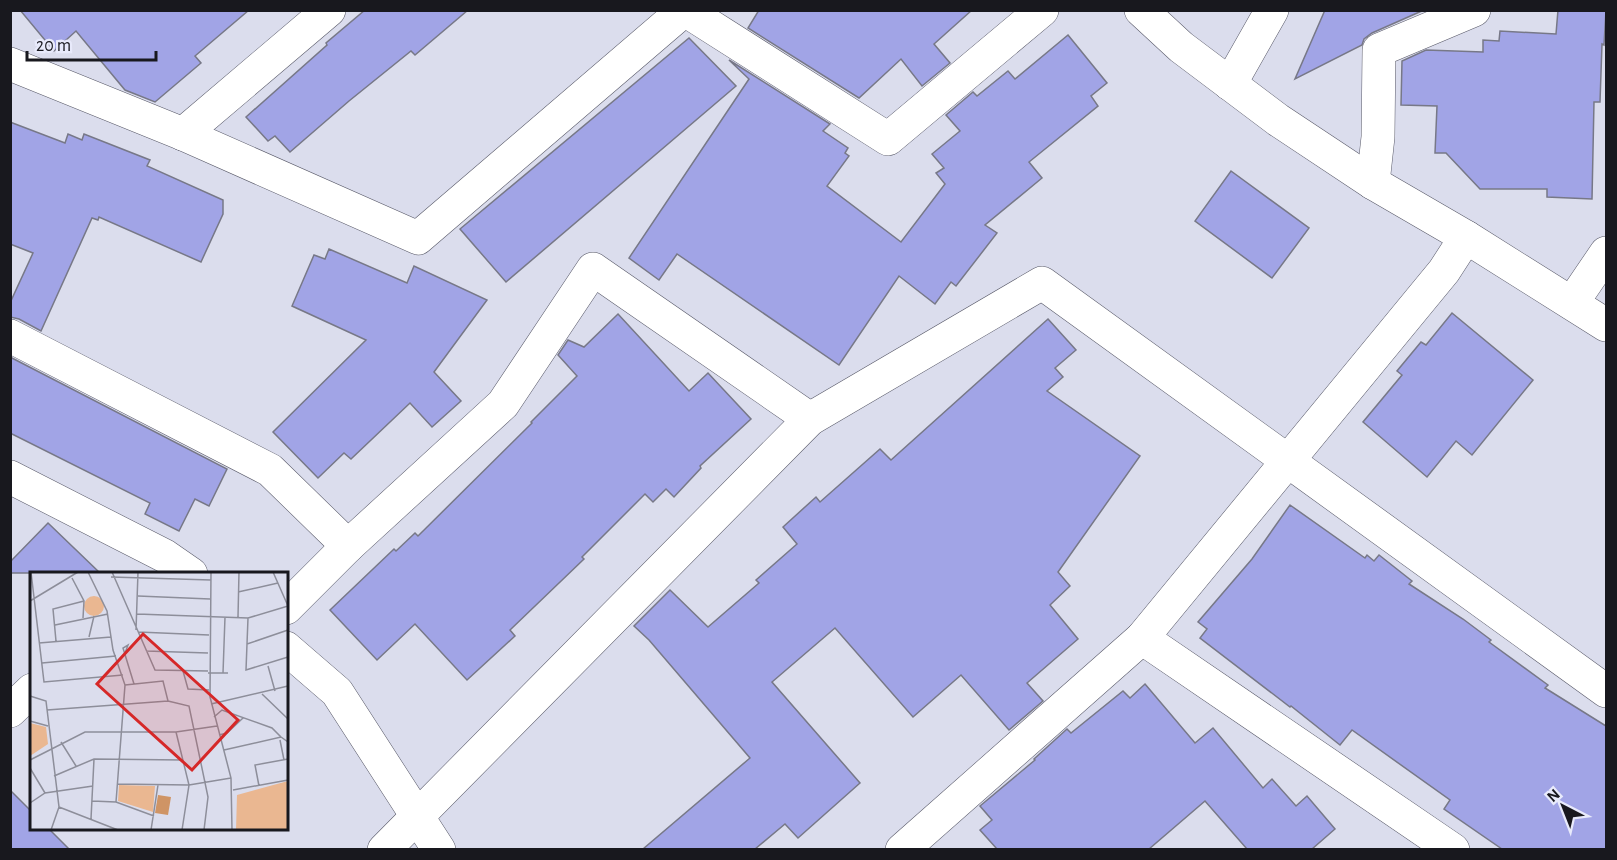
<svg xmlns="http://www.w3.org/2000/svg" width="1617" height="860" viewBox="0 0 1617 860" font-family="'Alegreya Sans',sans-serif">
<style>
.building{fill:#a1a4e6;stroke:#777887;stroke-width:1.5}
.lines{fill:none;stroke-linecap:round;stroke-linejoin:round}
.minor-casing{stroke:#585968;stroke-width:34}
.minor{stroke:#fff;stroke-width:33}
.inset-road{fill:none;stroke:#8d8e9a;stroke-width:1.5}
.view{fill:#d62828;fill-opacity:0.15;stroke:#d62828;stroke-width:3}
.inset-edge{fill:none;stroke:#18181e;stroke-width:3}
</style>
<rect width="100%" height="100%" fill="#dbdded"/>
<g class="building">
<polygon points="20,10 249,10 195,56 201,63 155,102 125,90 76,31 54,51"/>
<polygon points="365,10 468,10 415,55 411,51 349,101 290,152 275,136 268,141 246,117 327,45 326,43"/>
<polygon points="759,10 972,10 934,44 950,63 922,86 901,59 859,98 748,28"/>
<polygon points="1325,10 1424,10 1372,33 1364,39 1362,45 1295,79"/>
<polygon points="1558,10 1606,10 1604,45 1602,44 1600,102 1594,102 1592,199 1547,197 1547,189 1480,189 1446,153 1435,153 1437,106 1401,105 1402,61 1426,50 1483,52 1483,40 1499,41 1500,31 1556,34"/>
<polygon points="1068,35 1107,83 1091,96 1098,106 1029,162 1042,178 985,225 997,233 956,286 951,282 935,304 899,276 839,365 677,254 659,280 629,258 749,79 729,60 830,124 823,131 848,148 845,153 849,156 827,186 901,242 945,184 936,173 944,168 932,154 960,131 946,115 973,92 977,96 1008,71 1015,79"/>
<polygon points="689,38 736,86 506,282 460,229"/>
<polygon points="10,122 65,143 68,134 82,140 84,134 150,160 147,166 223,200 223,214 201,262 99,217 98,220 92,218 41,331 19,319 10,317 10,303 33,253 10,244"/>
<polygon points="1231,171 1309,228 1272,278 1195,221"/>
<polygon points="329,249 407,283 414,266 487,300 434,372 461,401 432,427 410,403 351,459 344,453 318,478 273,432 366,340 292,306 314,255 325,259"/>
<polygon points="1452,313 1533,380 1472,455 1456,441 1427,477 1363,422 1402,375 1397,371 1421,342 1426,345"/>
<polygon points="618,314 689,391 708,373 751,419 700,466 701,468 674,497 666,489 653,502 645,494 582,557 584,559 510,630 515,636 467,680 415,624 377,660 330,610 394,549 396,551 415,533 418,536 532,423 531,422 577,376 558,355 568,340 584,347"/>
<polygon points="1048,319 1076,350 1055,368 1063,377 1047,391 1140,456 1058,572 1070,586 1050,605 1078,639 1027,683 1043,701 1009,730 961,675 913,717 835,628 772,682 860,783 798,838 785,824 755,849 643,849 750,758 649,640 634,626 670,590 708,627 759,583 756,580 797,544 783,527 816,497 820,502 880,449 891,460"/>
<polygon points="10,357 227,469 209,506 195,499 179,531 145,514 150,503 10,433"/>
<polygon points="1290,505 1365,558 1367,555 1374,561 1379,555 1412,581 1409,584 1463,619 1491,640 1489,642 1548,685 1545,688 1606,726 1606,849 1502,849 1444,809 1450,800 1352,730 1340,745 1291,706 1290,707 1200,638 1207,629 1198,622 1252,559"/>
<polygon points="48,523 100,573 10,573 10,562"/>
<polygon points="1145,684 1195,743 1213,728 1263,788 1272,779 1296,806 1307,796 1335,829 1312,849 1247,849 1205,801 1149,849 997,849 980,830 992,820 980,806 1035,760 1034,759 1067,729 1071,733 1123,691 1130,698"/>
<polygon points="10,790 32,812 32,828 48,828 69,849 10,849"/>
</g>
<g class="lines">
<g class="minor-casing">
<g id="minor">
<polyline points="685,10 888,139 1042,10"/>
<polyline points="1141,10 1181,47 1278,120 1373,183 1466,237 1606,325"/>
<polyline points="10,64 183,134 418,238 684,10"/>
<polyline points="1230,84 1272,10"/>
<polyline points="183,134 329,10"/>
<polyline points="1373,183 1378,137 1379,50 1474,10"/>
<polyline points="1572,303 1606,253"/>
<polyline points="10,336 270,470 348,546"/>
<polyline points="10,477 165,556 191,574"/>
<polyline points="286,608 348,546 503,404 593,269 810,419"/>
<polyline points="1142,638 1453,850"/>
<polyline points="286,648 337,692 439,850"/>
<polyline points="10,711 32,690"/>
<polyline points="384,850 810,419 1042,283 1606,691"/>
<polyline points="902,850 1142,638 1444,271 1466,237"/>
</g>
</g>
<use href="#minor" class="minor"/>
</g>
<g transform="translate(30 572)">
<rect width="258" height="258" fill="#dbdded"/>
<path d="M128 223 141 225 138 243 125 241Z" fill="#cf9465"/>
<path d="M54 34a10 10 0 1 1 20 0a10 10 0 1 1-20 0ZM0 151 16 155 18 172 0 184ZM258 209V258H206L207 223ZM89 213 125 214 123 240 88 229Z" fill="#eab791"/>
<path class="inset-road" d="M1 0 14 110 93 103M58 0 77 39 83 78 95 113 86 230M82 0 125 98 178 99M181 0 180 125 201 206 202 258M243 0 258 34M81 5 181 8M42 6 54 29 53 46M208 20 248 11M108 24 180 27M0 29 48 0M107 42 218 46 258 34M208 45 209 0M218 46 216 98 258 85M25 53 78 42M106 58 108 0M108 60 179 63M59 65 64 44M26 69 23 37 54 29M9 71 81 65M217 72 258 58M116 79 178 81M95 81 98 73 93 76 104 112M12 91 86 84M238 94 245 119M153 99 158 117 179 118M178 101H198M193 101 195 45M95 113 133 109 138 129M232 122 258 147M0 124 16 129 29 235 21 258M181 132 258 114M17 138 138 129 159 134 178 225 174 258M184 145 192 138 242 156 251 165M0 149 18 154M146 160 159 213 152 258M189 163 197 161 213 146M250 168 254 188M31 170 46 194M194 178 251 165 258 170M0 188 55 160H146L187 154M0 196 15 221M24 204 64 187 153 188M87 212 159 213 201 206M229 214 225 193 258 187M203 218 258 208M62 229 86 230 124 244M0 231 15 221 63 214M29 235 88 258M61 247 64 187M121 258 128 213"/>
<path class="view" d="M113 62 208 148 162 198 67 112Z"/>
<rect width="258" height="258" class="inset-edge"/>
</g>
<rect width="1617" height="860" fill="none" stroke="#18181e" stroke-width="24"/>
<g transform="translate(1563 806) rotate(318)" stroke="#e8eafb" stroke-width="4.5" paint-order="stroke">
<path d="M0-4.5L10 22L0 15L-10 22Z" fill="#18181e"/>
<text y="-9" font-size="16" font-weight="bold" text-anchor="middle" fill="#18181e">N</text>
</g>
<path d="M27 51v9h129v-9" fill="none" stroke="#18181e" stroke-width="3"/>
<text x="36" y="51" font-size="18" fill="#18181e" stroke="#e8eafb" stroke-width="4.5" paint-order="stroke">20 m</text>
</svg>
